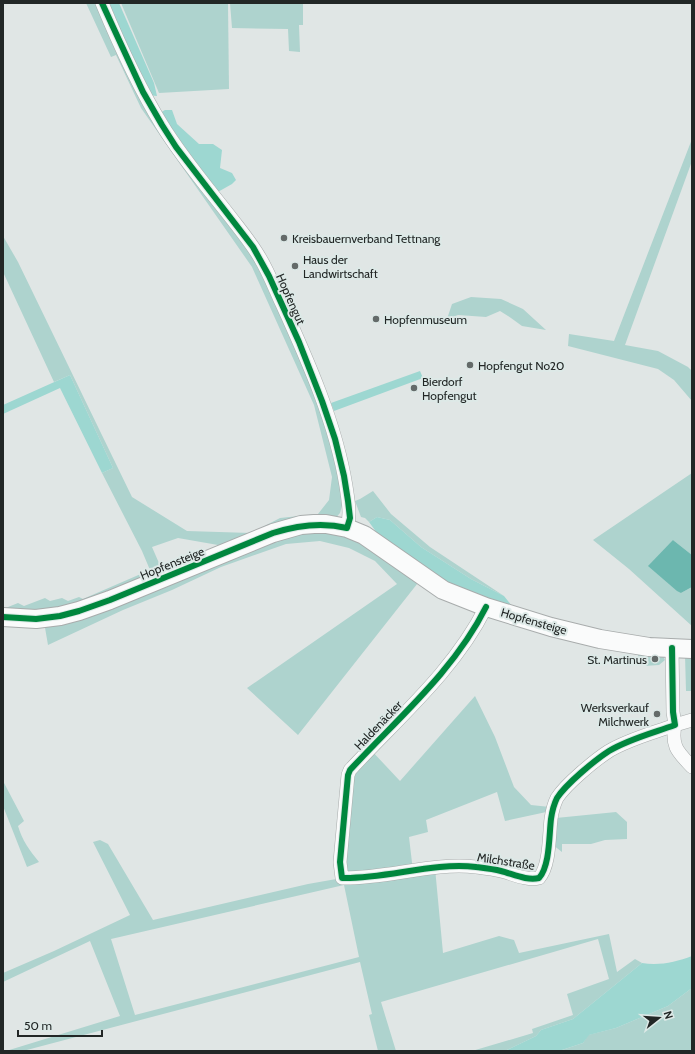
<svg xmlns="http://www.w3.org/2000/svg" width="695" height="1054" viewBox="0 0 695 1054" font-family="Cabin,sans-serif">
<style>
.green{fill:#aed3ce;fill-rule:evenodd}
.forest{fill:#9dd7d1}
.water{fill:#6cb7af}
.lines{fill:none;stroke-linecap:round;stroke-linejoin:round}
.street-casing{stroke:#a8acac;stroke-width:14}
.secondary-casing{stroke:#a8acac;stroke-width:20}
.street{stroke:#fafbfb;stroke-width:13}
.secondary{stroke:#fafbfb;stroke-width:18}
.cycleway-casing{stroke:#dde9e7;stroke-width:8}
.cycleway{stroke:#00873e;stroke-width:6}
.poi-dot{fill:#646a69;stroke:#dde9e7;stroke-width:1.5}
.labels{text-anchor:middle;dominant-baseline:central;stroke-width:4;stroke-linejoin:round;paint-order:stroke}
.poi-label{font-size:12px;fill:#222726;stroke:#dde9e7;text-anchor:start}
.street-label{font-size:12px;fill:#222726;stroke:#dde9e7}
</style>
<rect width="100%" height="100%" fill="#e0e6e5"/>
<g class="green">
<path d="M86 3H99L126 61 255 255 310 379 335 455 343 502 340 513 333 521 85 604 41 613 3 609 18 603 24 606 45 598 50 601 62 598 68 601 79 597 83 599 150 570 142 551 102 473 113 468 70 375 54 382 3 272V236L18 262 132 497 187 531 251 533 280 518 318 514 329 500 332 477 314 405 252 267 141 108 116 55 111 57ZM178 538 218 545H219L162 570 152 547Z"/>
<polygon points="121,3 228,3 229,89 159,93"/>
<polygon points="230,3 303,3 303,25 299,25 300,52 289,51 288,29 232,28"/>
<polygon points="692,139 692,161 625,345 658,351 688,367 692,371 692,401 674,380 658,369 568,346 569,334 614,341"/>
<polygon points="471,297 501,299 523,309 546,330 522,326 511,318 500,311 486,317 458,315 447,319 452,304"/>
<polygon points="692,473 692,555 673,540 681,593 692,587 692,626 629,569 593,540"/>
<polygon points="373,491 391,514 430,547 504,596 471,579 421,547 390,520 377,517 369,522 365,518 361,517 355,501 360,499"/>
<polygon points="306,530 350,534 421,579 298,735 247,688 397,584 375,561 349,548 320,541 286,544 221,567 172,590 123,610 48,645 44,622"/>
<path d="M638 652 662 653 665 660 659 665 644 666C639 662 638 659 638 652Z"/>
<polygon points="685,655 692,655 692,691 686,691"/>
<path d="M475 696 495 737 514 787 531 805 550 807 551 811 505 821 497 792 426 820 428 832 409 837 413 871 435 868 443 953 499 936 514 940 519 953 609 934 617 972 635 959 642 963 573 1019 541 1030 536 1036 505 1051H472L533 1033 532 1029 573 1015 567 994 609 979 598 939 381 1002 396 1051H378L369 1015 372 1014 360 962 23 1051H6L120 1016 90 941 3 982V973L54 951 130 915 93 842 100 840 108 844 153 920 308 884 342 878 348 775 370 749 400 781ZM344 885 359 957 135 1015 111 939Z"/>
<path d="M3 781 24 821 18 826C22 840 30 851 39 862L27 867 3 806Z"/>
<polygon points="616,812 627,822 627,839 605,840 591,844 562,844 562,852 553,845 556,818"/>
<polygon points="692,988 692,1051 559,1051 583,1043 588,1035 616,1028 668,1006"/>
</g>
<g class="forest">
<polygon points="105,3 119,3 154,83 157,96 146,95"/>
<polygon points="165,110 172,110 177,124 199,144 213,144 222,150 220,168 232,173 236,180 232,184 216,193 158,114"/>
<polygon points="420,371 423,378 334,411 331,403"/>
<polygon points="70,375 113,468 102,473 60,388 3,414 3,405"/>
<polygon points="377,517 390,520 421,547 471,579 504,596 512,606 453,587 377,533 369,522"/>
<path d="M692 956V988L668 1006 616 1028 589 1035 583 1043 559 1051H505L536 1036 541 1030 573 1019 642 963C659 966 676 962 692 956Z"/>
</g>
<polygon class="water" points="673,540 692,555 692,587 681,593 677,591 648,566"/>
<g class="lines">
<g class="street-casing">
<g id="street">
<path d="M102 3C119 44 138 86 162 125 182 158 208 188 232 219 242 232 252 244 260 258 269 273 275 289 282 304 308 361 336 424 346 486 348 500 351 514 347 528"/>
<path d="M486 607C454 671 398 718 350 770L348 775 340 862 342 878C387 879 432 862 476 867 484 868 493 869 501 871 513 874 527 881 539 878 550 866 549 835 551 819 552 812 554 804 557 798 566 784 595 760 609 751 629 739 653 733 675 725L673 712 672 648"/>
<path d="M692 720 675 725C671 747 678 752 692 767"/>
</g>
</g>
<g class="secondary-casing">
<polyline id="secondary" points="3,617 36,619 60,616 79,611 110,600 273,533 301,525 314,524 326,524 347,528 364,535 443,590 486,607 551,627 600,639 649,647 692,649"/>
</g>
<use href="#street" class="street"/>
<use href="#secondary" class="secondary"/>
<g class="cycleway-casing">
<g id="cycleway">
<path d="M486 607C454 671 398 718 350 770L348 775 340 862 342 878C387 879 432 862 476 867 484 868 493 869 501 871 513 874 527 881 539 878 550 866 549 835 551 819 552 812 554 804 557 798 566 784 595 760 609 751 629 739 653 733 675 725L673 712 672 648"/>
<path d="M3 617 36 619 60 616 79 611 110 600 273 533C298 525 322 522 347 528L350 518 348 501 344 476 335 439 322 401 299 342 269 276 253 247 176 147 162 125 143 92 102 3"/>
</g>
</g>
<use href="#cycleway" class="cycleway"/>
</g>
<g class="poi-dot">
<circle cx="284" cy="238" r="4"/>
<circle cx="295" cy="266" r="4"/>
<circle cx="376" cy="319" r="4"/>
<circle cx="470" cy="365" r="4"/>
<circle cx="414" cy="388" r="4"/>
<circle cx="655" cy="659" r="4"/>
<circle cx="657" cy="714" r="4"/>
</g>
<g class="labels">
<g class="poi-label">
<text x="292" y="238">Kreisbauernverband Tettnang</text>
<text x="303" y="259">Haus der<tspan x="303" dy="14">Landwirtschaft</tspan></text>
<text x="384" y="319">Hopfenmuseum</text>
<text x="478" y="365">Hopfengut No20</text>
<text x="422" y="381">Bierdorf<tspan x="422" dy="14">Hopfengut</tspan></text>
<text x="647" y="659" text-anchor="end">St. Martinus</text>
<text x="649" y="707" text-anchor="end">Werksverkauf<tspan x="649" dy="14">Milchwerk</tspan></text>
</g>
<g class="street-label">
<text transform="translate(291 299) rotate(66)">Hopfengut</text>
<text transform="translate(172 563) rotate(-22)">Hopfensteige</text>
<text transform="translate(534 621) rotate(16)">Hopfensteige</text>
<text transform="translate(378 725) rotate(-46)">Haldenäcker</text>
<text transform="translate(506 861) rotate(9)">Milchstraße</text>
</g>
</g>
<rect width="695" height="1054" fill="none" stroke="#222726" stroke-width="8"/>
<g transform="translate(659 1018) rotate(73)" stroke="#dde9e7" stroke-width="3" paint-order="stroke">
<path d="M0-3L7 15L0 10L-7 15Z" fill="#222726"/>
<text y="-6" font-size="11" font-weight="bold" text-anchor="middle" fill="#222726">N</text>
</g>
<path d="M18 1030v6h84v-6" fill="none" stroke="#222726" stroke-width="2"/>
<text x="24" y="1030" font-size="12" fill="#222726" stroke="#dde9e7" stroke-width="3" paint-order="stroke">50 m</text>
</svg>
